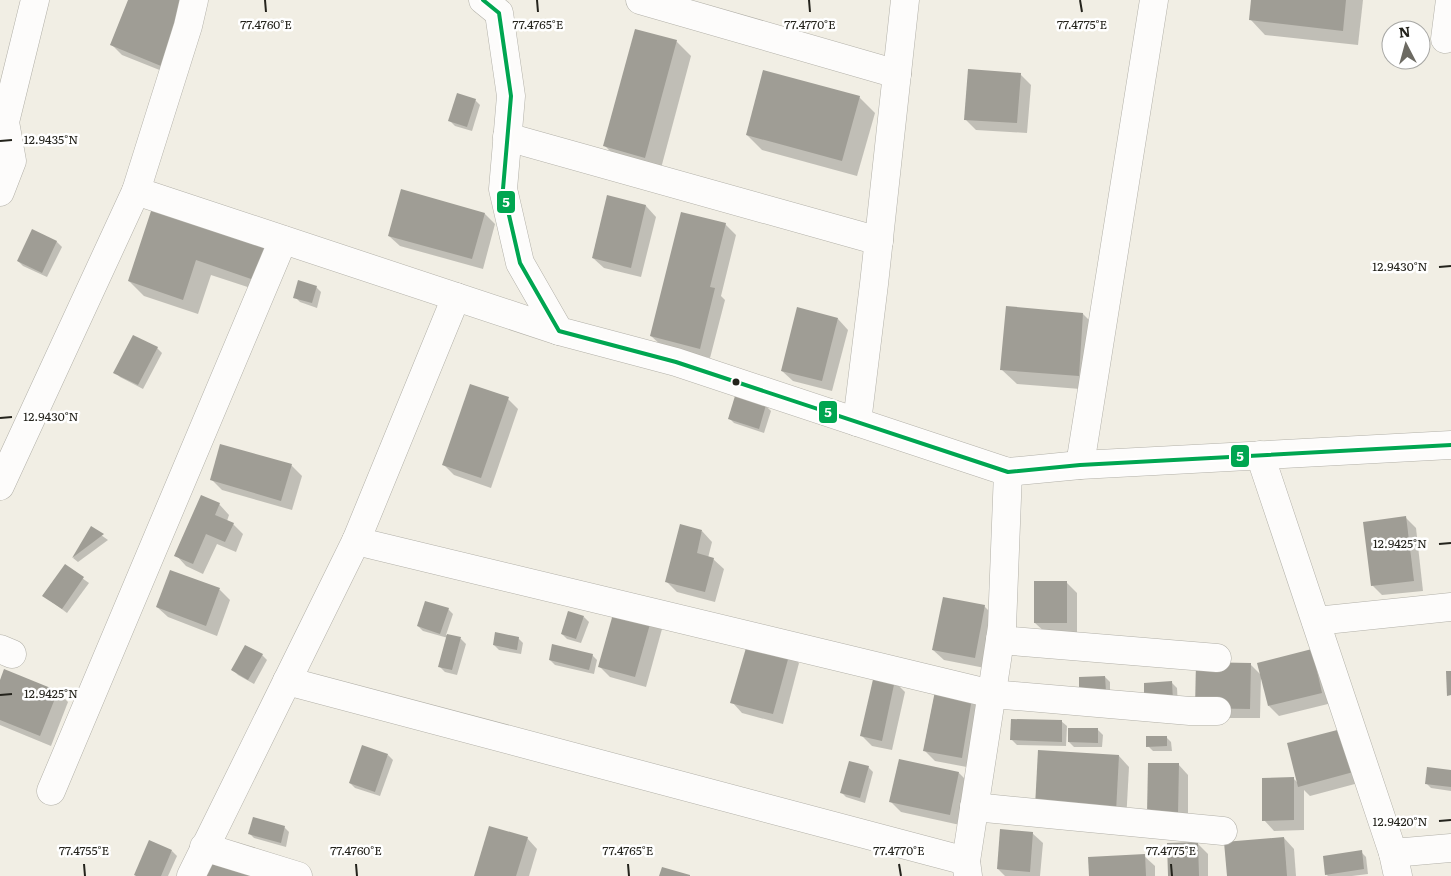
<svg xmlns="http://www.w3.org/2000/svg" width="1451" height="876" viewBox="0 0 1451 876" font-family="Literata,serif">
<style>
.shadow{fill:#0003}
.building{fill:#9f9d95}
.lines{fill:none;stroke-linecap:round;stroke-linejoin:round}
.street-casing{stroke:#b2b0a8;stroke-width:29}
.secondary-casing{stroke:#b2b0a8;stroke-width:29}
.street{stroke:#fdfcfb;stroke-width:28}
.secondary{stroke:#fdfcfb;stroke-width:28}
.bus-1-casing{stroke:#fff;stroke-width:8}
.bus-1{stroke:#00a651;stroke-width:4}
.ticks{fill:none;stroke:#24231c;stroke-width:2}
.bus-dot{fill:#24231c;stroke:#fff;stroke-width:2}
.ticks-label{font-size:12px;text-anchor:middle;fill:#24231c;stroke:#fff;stroke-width:5;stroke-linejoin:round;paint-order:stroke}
.line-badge{stroke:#fff;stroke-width:2}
.badge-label{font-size:14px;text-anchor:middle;font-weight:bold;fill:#fff}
</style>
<rect width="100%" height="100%" fill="#f1eee4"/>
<g class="shadow">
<polygon points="129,0 172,75 122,55 112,45"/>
<polygon points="1252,0 1363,0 1358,45 1265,35 1250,19"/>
<polygon points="676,41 691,56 660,172 620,161 605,146"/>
<polygon points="1020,74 1031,85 1027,133 976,130 965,119"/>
<polygon points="859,97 875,113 857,176 762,150 747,135"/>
<polygon points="475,100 480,105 472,131 455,126 450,121"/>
<polygon points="608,197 646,206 656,217 641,277 604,268 593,258"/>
<polygon points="155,204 267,240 269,294 211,275 198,314 144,296 129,281"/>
<polygon points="485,214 495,224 483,269 400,246 389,236"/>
<polygon points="725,224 736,235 721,296 725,300 710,358 662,346 651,336"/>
<polygon points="33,231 57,242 62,247 47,277 23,266 18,261"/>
<polygon points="316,287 321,292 317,308 300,302 295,297"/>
<polygon points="1083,314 1098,329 1093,390 1017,384 1001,369"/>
<polygon points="838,319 848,330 832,391 793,381 782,371"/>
<polygon points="157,348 162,353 143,389 120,377 115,372"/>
<polygon points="508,399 518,409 491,488 454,475 444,465"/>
<polygon points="766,406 771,411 764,433 734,423 729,418"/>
<polygon points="291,465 302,476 292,510 222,490 212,480"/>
<polygon points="219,504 229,515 227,521 233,524 243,534 236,552 217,544 203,574 186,566 176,555"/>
<polygon points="1406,518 1416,528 1423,591 1382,595 1372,585"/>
<polygon points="91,528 108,540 78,562 73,558"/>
<polygon points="702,531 712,542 708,558 713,559 724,569 715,602 677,592 666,581"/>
<polygon points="65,566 89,583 67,613 43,595"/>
<polygon points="170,572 220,590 230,600 217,636 168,617 157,607"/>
<polygon points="1066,582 1077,593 1077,633 1046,633 1035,623"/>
<polygon points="984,606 995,617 985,668 944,660 933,650"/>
<polygon points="448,609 453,614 446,635 461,639 466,644 457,675 445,672 440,667 448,638 423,631 418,626"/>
<polygon points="584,617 589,622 581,643 567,639 562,634"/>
<polygon points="652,618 662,629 646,687 610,677 600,667"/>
<polygon points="518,638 523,643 521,654 499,650 494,645"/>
<polygon points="1312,651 1332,703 1279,716 1269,706"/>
<polygon points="789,653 799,663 783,724 742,713 732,702"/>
<polygon points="262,655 267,660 254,684 238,675 233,670"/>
<polygon points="592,655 597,660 594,674 555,665 550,660"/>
<polygon points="1250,664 1261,675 1260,718 1207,718"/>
<polygon points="5,671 58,692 68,702 51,746 0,725 0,683"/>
<polygon points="1105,677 1110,682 1110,696 1080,692"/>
<polygon points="895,682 905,692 892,750 872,746 861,735"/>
<polygon points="1172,683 1177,688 1178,706 1151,707"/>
<polygon points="972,699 982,709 972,768 935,761 925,751"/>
<polygon points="1061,721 1067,726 1066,746 1017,745 1012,740"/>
<polygon points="1345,729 1366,781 1310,796 1304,790 1304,830 1274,831 1264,820 1293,778 1299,784"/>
<polygon points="1098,730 1103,735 1102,747 1074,747 1069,742"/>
<polygon points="1166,737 1171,742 1172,751 1153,751 1148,746"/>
<polygon points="388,755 393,760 380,796 355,788 350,783"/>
<polygon points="1119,756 1129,767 1126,822 1036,807"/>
<polygon points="1178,764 1188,775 1188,824 1159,823"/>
<polygon points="868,767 873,772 865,803 846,797 841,792"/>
<polygon points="1451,771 1451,791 1431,788 1426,783"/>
<polygon points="959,773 969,783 960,825 901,812 891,802"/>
<polygon points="284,827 289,832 286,847 254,838 249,833"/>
<polygon points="1032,833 1043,843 1040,876 1005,876 998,869"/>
<polygon points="527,838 537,849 529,876 475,876"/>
<polygon points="1284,838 1294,849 1296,876 1228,876"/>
<polygon points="1197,843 1208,854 1208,876 1169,876"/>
<polygon points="172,851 177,856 168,876 136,876"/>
<polygon points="1361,852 1366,857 1368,874 1352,876 1328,876 1326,874"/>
<polygon points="1144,856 1155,866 1155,876 1090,876"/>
</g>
<g class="building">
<polygon points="128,0 187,0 161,66 110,45"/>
<polygon points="1251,0 1346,0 1343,31 1249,20"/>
<polygon points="635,29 677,40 645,158 603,146"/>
<polygon points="968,69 1021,73 1017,123 964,120"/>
<polygon points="763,70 860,96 842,161 746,135"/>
<polygon points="457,93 476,99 467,127 448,121"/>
<polygon points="401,189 485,213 472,259 388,236"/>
<polygon points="607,195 646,205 631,268 592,258"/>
<polygon points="154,202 268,239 254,280 196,260 183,300 128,281"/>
<polygon points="681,212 726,223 710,287 715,288 700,349 650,336"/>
<polygon points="32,229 57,241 42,273 17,261"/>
<polygon points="298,280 317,286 312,303 293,298"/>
<polygon points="1006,306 1083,313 1079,376 1000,370"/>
<polygon points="797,307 838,318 822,381 781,371"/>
<polygon points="133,335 158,347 138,385 113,373"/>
<polygon points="470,384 509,397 481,478 442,465"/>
<polygon points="738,386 766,405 759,429 728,419"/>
<polygon points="220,444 292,464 281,501 210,480"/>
<polygon points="201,495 220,503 215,515 234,523 225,542 206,534 193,564 174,556"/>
<polygon points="1406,516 1414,581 1371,586 1363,522"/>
<polygon points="680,524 702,530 697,553 714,558 705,592 665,582"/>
<polygon points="91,526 104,534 72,558"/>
<polygon points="65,564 84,577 62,609 42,596"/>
<polygon points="170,570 220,588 206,626 156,607"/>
<rect x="1034" y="581" width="33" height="42"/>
<polygon points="943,597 985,605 975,658 932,650"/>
<polygon points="425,601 449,608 440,634 417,626"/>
<polygon points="615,607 652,617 635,677 598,667"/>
<polygon points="568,611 584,616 576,639 561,634"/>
<polygon points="495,632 519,637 517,650 493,645"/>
<polygon points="447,634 461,637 452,670 438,667"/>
<polygon points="748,641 790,652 773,714 730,703"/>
<polygon points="552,644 593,654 589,670 549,660"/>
<polygon points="245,645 263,654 248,680 231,670"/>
<polygon points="1312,649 1322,693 1268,706 1257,663"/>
<polygon points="1196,662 1251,663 1250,709 1195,708"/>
<polygon points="4,669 58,691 40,736 0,720 0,680"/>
<polygon points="1446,671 1451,671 1451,695 1447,696"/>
<polygon points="874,675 895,680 882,741 860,736"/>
<polygon points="1105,676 1106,692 1079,693 1079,677"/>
<polygon points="1172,681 1173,702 1144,702 1144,683"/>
<polygon points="935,691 972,698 962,758 923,751"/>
<polygon points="1011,719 1062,720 1062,742 1010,740"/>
<polygon points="1068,728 1098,728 1098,743 1068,742"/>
<polygon points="1345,728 1357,771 1298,787 1287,743"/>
<polygon points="1146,736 1167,736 1167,746 1146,747"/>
<polygon points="362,745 388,754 375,792 349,783"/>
<polygon points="1038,750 1119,755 1116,812 1035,807"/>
<polygon points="899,759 959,772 950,815 889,802"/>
<polygon points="849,761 869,766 860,798 840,793"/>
<polygon points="1148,763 1179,763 1178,814 1147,814"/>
<polygon points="1427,767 1451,770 1451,787 1425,784"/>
<polygon points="1294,777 1294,820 1262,821 1262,778"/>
<polygon points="253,817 285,826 281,843 248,834"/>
<polygon points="489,826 528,837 516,876 474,876"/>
<polygon points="1000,829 1033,832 1030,872 997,869"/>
<polygon points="1284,837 1287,876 1227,876 1224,842"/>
<polygon points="149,840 172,850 161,876 136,876 134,875"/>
<polygon points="1198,842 1199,876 1168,876 1167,843"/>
<polygon points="1362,850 1364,869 1325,875 1323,856"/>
<polygon points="1145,854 1146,876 1089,876 1088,857"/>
<polygon points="210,860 263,876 206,876"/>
<polygon points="662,867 690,875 690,876 659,876"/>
</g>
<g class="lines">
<g class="street-casing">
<g id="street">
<polyline points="640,0 897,74"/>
<polyline points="1445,39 1450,0"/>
<polyline points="507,137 879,241"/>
<polyline points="136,191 188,26 194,0"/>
<polyline points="0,192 12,161 5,122 35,0"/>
<polyline points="857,422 874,284 905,0"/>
<polyline points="1260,455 1393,853 1398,876"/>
<polyline points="1080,465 1154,0"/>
<polyline points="0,486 136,191 559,331"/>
<polyline points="356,541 992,694 1190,711 1217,711"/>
<polyline points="1316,621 1451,607"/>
<polyline points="1000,640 1217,658"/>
<polyline points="0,649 12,654"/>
<polyline points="287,681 966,861"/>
<polyline points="51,791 283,240"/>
<polyline points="974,807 1223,831"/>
<polyline points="204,847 298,876"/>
<polyline points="1393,853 1451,848"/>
<polyline points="191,876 356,541 456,297"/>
<polyline points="968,876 966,861 1002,627 1008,472"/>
</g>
</g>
<g class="secondary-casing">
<polyline id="secondary" points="483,0 499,13 511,96 503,189 520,263 559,331 676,362 1008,472 1080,465 1451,445"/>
</g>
<use href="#street" class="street"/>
<use href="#secondary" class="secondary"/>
<g class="bus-1-casing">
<polyline id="bus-1" points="483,0 499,13 511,96 503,189 520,263 559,331 676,362 1008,472 1080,465 1451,445"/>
</g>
<use href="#bus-1" class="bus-1"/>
</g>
<path class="ticks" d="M265 0 266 12M537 0 538 12M809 0 810 12M1080 0 1082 12M0 141 12 140M1439 267 1451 266M0 418 12 417M1439 544 1451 543M0 695 12 694M1439 821 1451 820M84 864 85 876M356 864 357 876M628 864 629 876M899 864 901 876M1171 864 1172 876"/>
<circle class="bus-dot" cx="736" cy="382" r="4.5"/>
<g class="ticks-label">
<text x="266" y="29">77.4760°E</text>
<text x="538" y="29">77.4765°E</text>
<text x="810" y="29">77.4770°E</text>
<text x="1082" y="29">77.4775°E</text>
<text x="51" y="144">12.9435°N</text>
<text x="1400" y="271">12.9430°N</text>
<text x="51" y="421">12.9430°N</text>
<text x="1400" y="548">12.9425°N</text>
<text x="51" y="698">12.9425°N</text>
<text x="1400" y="826">12.9420°N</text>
<text x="84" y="855">77.4755°E</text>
<text x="356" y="855">77.4760°E</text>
<text x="628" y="855">77.4765°E</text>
<text x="899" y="855">77.4770°E</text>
<text x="1171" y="855">77.4775°E</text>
</g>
<g class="line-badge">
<rect x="496" y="190" width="20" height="24" rx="5" fill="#00a651"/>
<rect x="818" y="400" width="20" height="24" rx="5" fill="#00a651"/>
<rect x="1230" y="444" width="20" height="24" rx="5" fill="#00a651"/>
</g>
<g class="badge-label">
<text x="506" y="207">5</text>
<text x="828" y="417">5</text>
<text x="1240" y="461">5</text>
</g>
<g transform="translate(1406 45) rotate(354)"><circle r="24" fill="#ffffff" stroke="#a7a7a4"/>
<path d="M0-4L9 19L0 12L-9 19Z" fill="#6c6a62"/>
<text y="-8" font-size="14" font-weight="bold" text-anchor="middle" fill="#24231c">N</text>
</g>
</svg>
